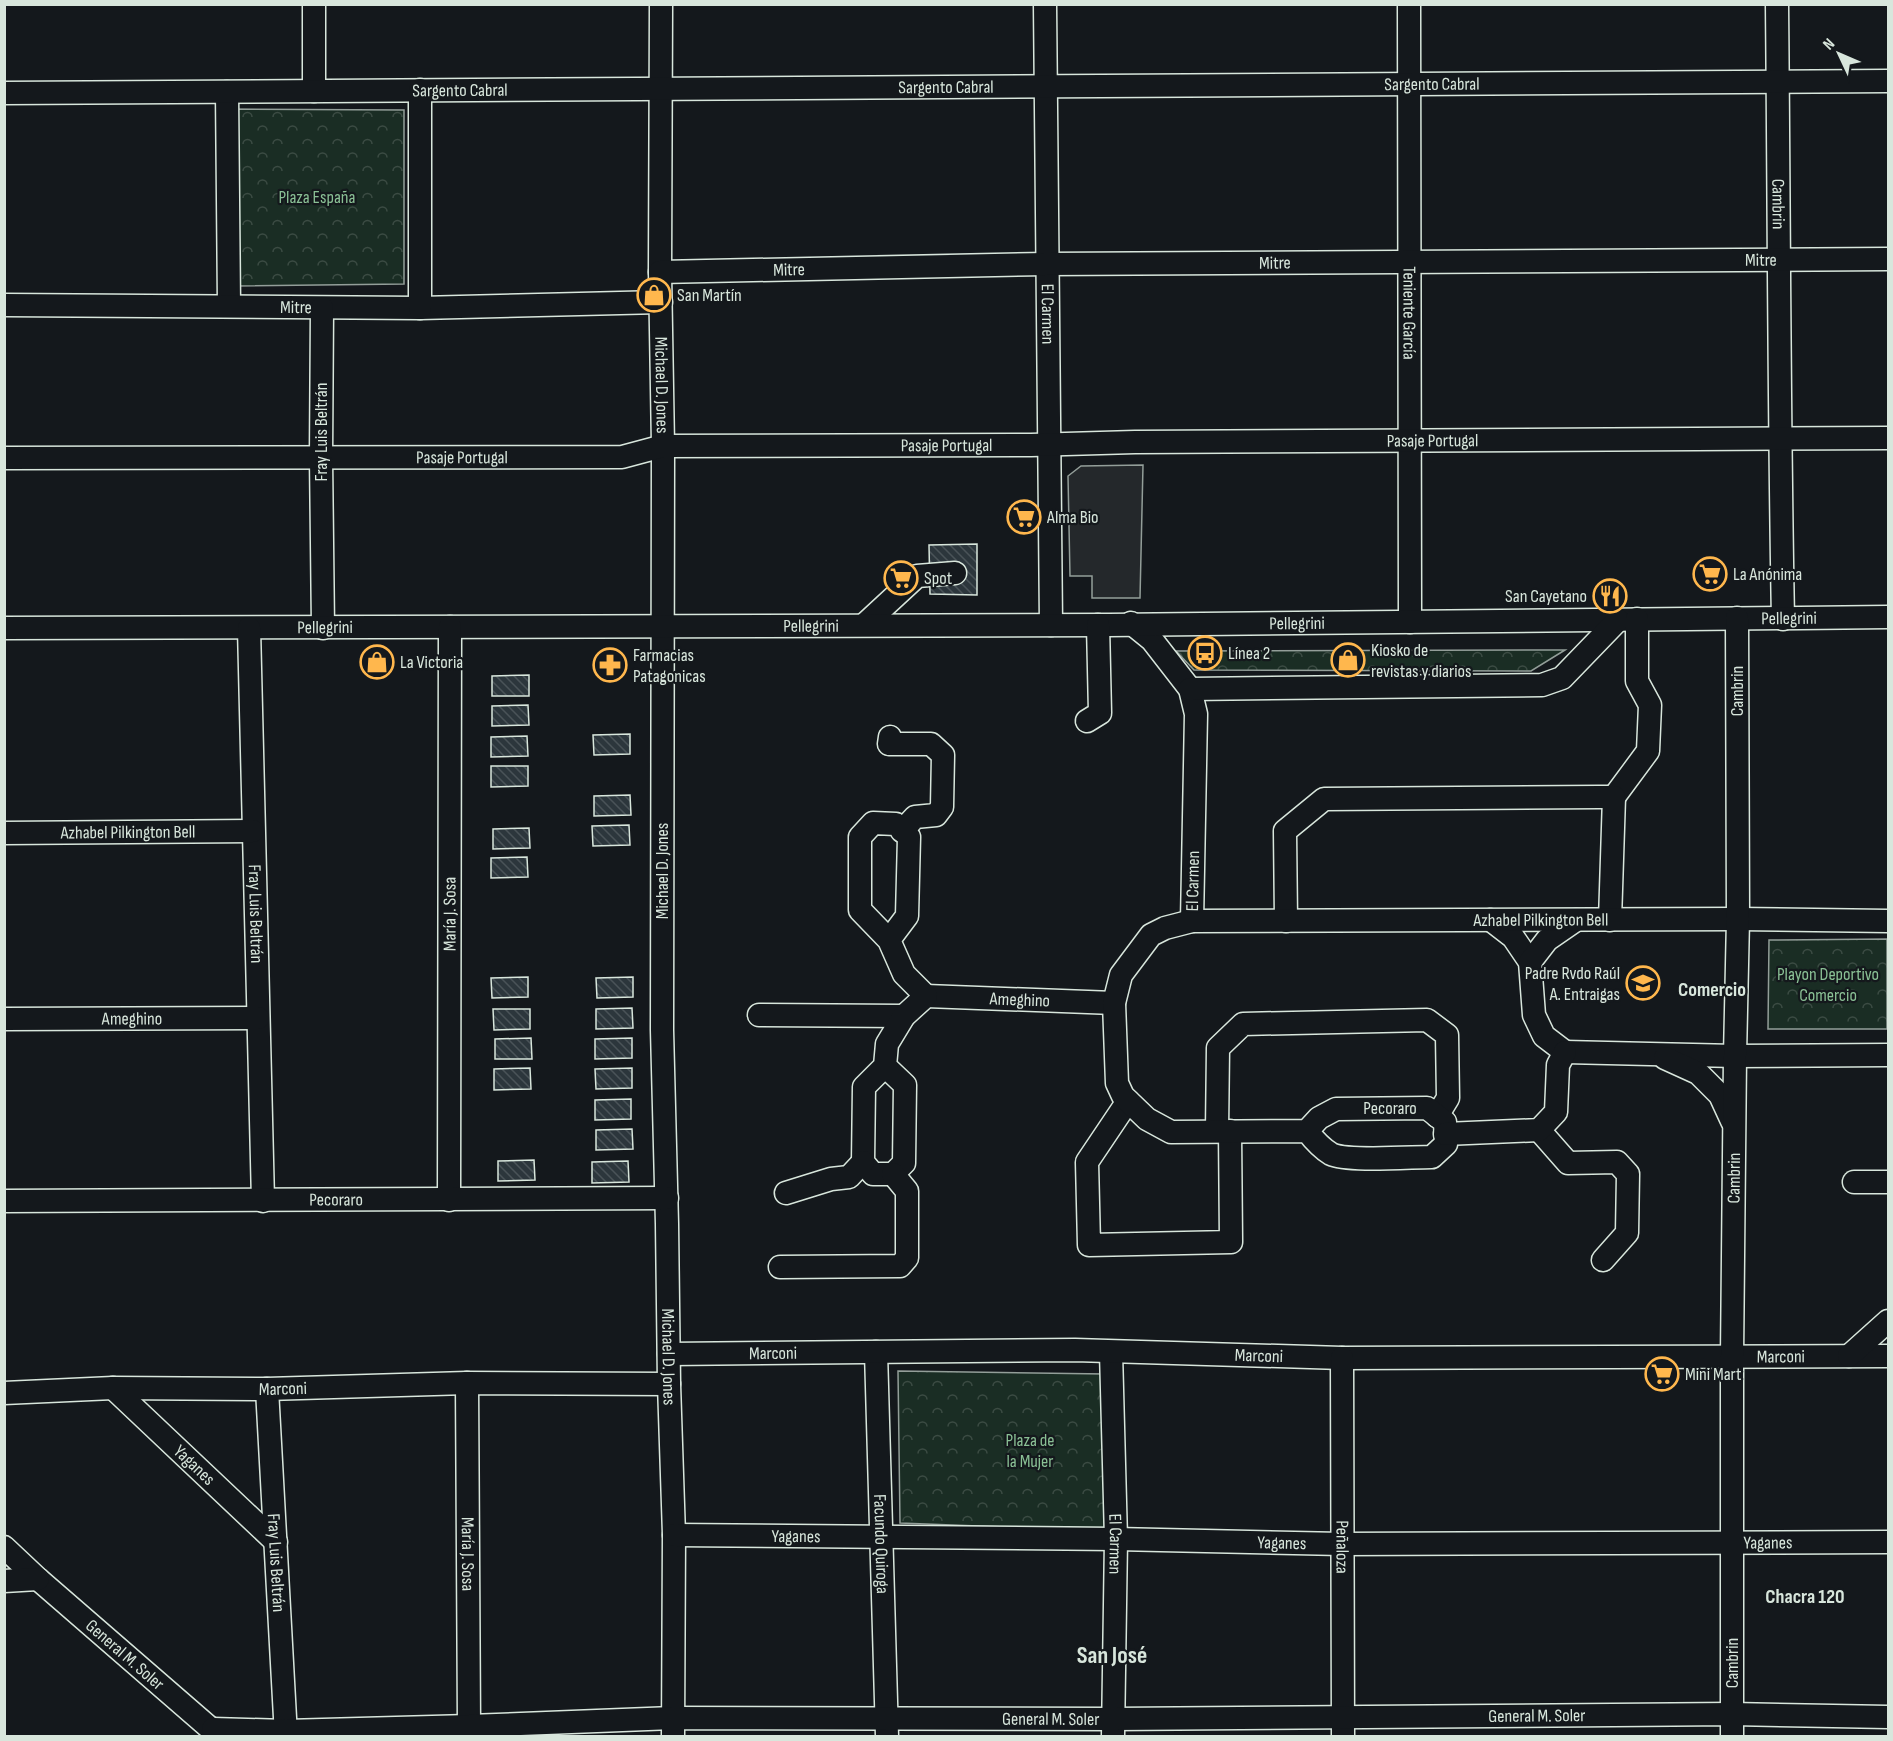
<svg xmlns="http://www.w3.org/2000/svg" width="1893" height="1741" viewBox="0 0 1893 1741" font-family="'Sofia Sans Condensed',sans-serif">
<style>
.forest{fill:url(#forest-crowns);stroke:#939e99;stroke-width:1.5}
.parking{fill:#24282b;stroke:#939e99;stroke-width:1.5}
.building{fill:url(#building-back-hatch);stroke:#d8e6dc;stroke-width:1.5}
.lines{fill:none;stroke-linecap:round;stroke-linejoin:round}
.minor-casing{stroke:#d8e6dc;stroke-width:25}
.minor{stroke:#14181c;stroke-width:22}
.labels{text-anchor:middle;dominant-baseline:central;stroke-width:4.5;stroke-linejoin:round;paint-order:stroke}
.street-label{font-size:18px;fill:#d8e6dc;stroke:#14181c}
.park-label{font-size:18px;fill:#8ac095;stroke:#14181c}
.poi-label{font-size:18px;fill:#d8e6dc;stroke:#14181c;text-anchor:start}
.neighbourhood-label{font-size:20px;font-weight:bold;fill:#d8e6dc;stroke:#14181c}
.district-label{font-size:24px;font-weight:bold;fill:#d8e6dc;stroke:#14181c}
</style>
<defs>
<pattern id="forest-crowns" width="20" height="18" patternUnits="userSpaceOnUse" patternTransform="scale(1.5)"><rect width="20" height="18" fill="#1a2d24"/><path d="M2 6a3 3 0 1 1 6 0M12 15a3 3 0 1 1 6 0" fill="none" stroke="#3b4b43"/></pattern>
<pattern id="building-back-hatch" width="6" height="6" patternUnits="userSpaceOnUse" patternTransform="scale(1.5)"><rect width="6" height="6" fill="#2c363c"/><path d="M-1 5l2 2M0 0l6 6M5-1l2 2" fill="none" stroke="#4a5358"/></pattern>
</defs>
<rect width="100%" height="100%" fill="#14181c"/>
<g class="forest">
<polygon points="230,109 404,110 404,284 232,286"/>
<polygon points="1565,650 1531,671 1194,670 1176,651"/>
<polygon points="1887,939 1887,1029 1768,1029 1769,940"/>
<polygon points="898,1371 1105,1374 1110,1531 900,1523"/>
</g>
<polygon class="parking" points="1143,465 1140,598 1092,598 1092,576 1070,576 1068,476 1081,466"/>
<g class="building">
<polygon points="977,544 977,595 930,594 929,545"/>
<polygon points="529,675 529,696 492,696 492,676"/>
<polygon points="528,705 529,725 492,726 492,706"/>
<polygon points="630,734 630,754 594,755 593,735"/>
<polygon points="527,736 528,756 491,757 491,737"/>
<polygon points="491,766 528,766 528,786 491,787"/>
<polygon points="630,795 631,815 594,816 594,796"/>
<polygon points="629,825 630,845 593,846 592,826"/>
<polygon points="529,828 530,848 493,849 493,829"/>
<polygon points="527,857 528,877 491,878 491,858"/>
<polygon points="528,977 528,997 492,998 491,978"/>
<polygon points="633,977 633,997 597,998 596,978"/>
<polygon points="632,1008 633,1028 596,1029 596,1009"/>
<polygon points="493,1009 530,1009 530,1029 494,1030"/>
<polygon points="531,1038 532,1059 495,1059 495,1039"/>
<polygon points="632,1038 632,1058 595,1059 595,1039"/>
<polygon points="530,1068 531,1089 494,1090 494,1069"/>
<polygon points="632,1068 632,1088 596,1089 595,1069"/>
<polygon points="631,1099 631,1119 595,1120 595,1100"/>
<polygon points="632,1129 633,1149 596,1150 596,1130"/>
<polygon points="534,1160 535,1180 498,1181 498,1161"/>
<polygon points="628,1161 629,1182 592,1183 592,1162"/>
</g>
<g class="lines">
<g class="minor-casing">
<g id="minor">
<path id="s1" d="M661 4 660 272 663 446 662 1030 667 1224 669 1384 674 1535 673 1736"/>
<path id="s2" d="M1045 4 1051 625"/>
<path id="s3" d="M1409 4 1410 622"/>
<path id="s4" d="M1777 4C1779 209 1779 414 1783 619"/>
<polyline points="314,91 314,4"/>
<polyline points="227,92 229,306"/>
<path id="s5" d="M4 93 1888 81"/>
<path id="s6" d="M660 272 1046 264 1888 259"/>
<path id="s7" d="M4 305 420 308 661 302"/>
<polyline points="322,308 321,457 323,628"/>
<polyline points="420,308 420,90"/>
<path id="s8" d="M4 458 622 457 663 446 1031 445 1135 442 1888 438"/>
<polyline points="1131,623 1152,640 1190,689 1196,714 1192,921"/>
<polyline points="864,625 917,576 955,573"/>
<path id="s9" d="M4 628 1109 625 1888 617"/>
<path id="s10" d="M249 628 263 1201"/>
<polyline points="1190,689 1542,685 1562,678 1618,620"/>
<polyline points="1087,721 1100,713 1098,625"/>
<polyline points="890,737 889,744 931,744 943,755 942,807 936,815 915,817 902,831"/>
<polyline points="1614,797 1648,751 1650,705 1637,681 1637,619"/>
<path id="s11" d="M4 833 253 831"/>
<polyline points="1491,920 1513,937 1530,962 1534,1015 1544,1036 1565,1052"/>
<polyline points="1286,921 1285,831 1324,799 1599,797 1614,797 1610,920"/>
<polyline points="1530,962 1547,940 1576,920"/>
<path id="s12" d="M926 996 1114 1003"/>
<polyline points="759,1015 904,1016"/>
<path id="s13" d="M4 1019 258 1018"/>
<polyline points="1565,1052 1735,1056 1888,1055"/>
<polyline points="1665,1058 1698,1073 1720,1095 1732,1121"/>
<polyline points="885,1066 905,1085 904,1163 893,1174 873,1174 863,1162 864,1087 885,1066 887,1044 904,1016 926,996 904,974 889,940 860,910 860,837 873,823 896,824 909,837 907,916 889,940"/>
<polyline points="1128,1101 1087,1162 1089,1245 1231,1242 1230,1131"/>
<polyline points="1539,1130 1568,1163 1617,1162 1628,1174 1627,1233 1603,1260"/>
<polyline points="1217,1131 1218,1048 1243,1024 1427,1020 1447,1035 1448,1098 1437,1116"/>
<path id="s14" d="M1307 1131C1314 1140 1321 1148 1331 1154 1347 1162 1411 1157 1432 1157L1446 1144 1445 1122 1427 1108 1336 1109 1319 1118 1307 1131 1171 1132 1147 1119 1123 1096 1117 1083 1114 1003 1121 975 1151 935 1165 928 1192 921 1738 919 1888 921"/>
<polyline points="1445,1134 1539,1130 1556,1112 1558,1065 1565,1052"/>
<polyline points="1854,1182 1888,1182"/>
<polyline points="786,1193 831,1179 849,1177 863,1162"/>
<path id="s15" d="M449 1200 450 627"/>
<path id="s16" d="M4 1201 667 1198"/>
<polyline points="780,1267 900,1266 907,1258 907,1191 893,1174"/>
<path id="s17" d="M876 1352 887 1736"/>
<path id="s18" d="M1111 1352 1116 1539 1113 1736"/>
<path id="s19" d="M669 1354 1075 1350 1342 1358 1888 1356"/>
<polyline points="1849,1356 1888,1321"/>
<path id="s20" d="M1342 1358 1343 1736"/>
<path id="s21" d="M467 1383 469 1726"/>
<path id="s22" d="M113 1388 276 1542"/>
<path id="s23" d="M267 1389 286 1736"/>
<path id="s24" d="M4 1393 113 1388 267 1389 467 1383 669 1384"/>
<path id="s25" d="M674 1535 1116 1539 1342 1544 1888 1542"/>
<path id="s26" d="M4 1547 38 1579 219 1736"/>
<polyline points="4,1581 38,1579"/>
<path id="s27" d="M213 1729 286 1731 469 1726 673 1718 1114 1719 1732 1714 1888 1717"/>
<path id="s28" d="M1732 1736V1357L1735 1056 1738 919 1737 618"/>
</g>
</g>
<use href="#minor" class="minor"/>
</g>
<defs>
<g id="shop-ring" transform="scale(1.725)"><circle r="9.5" fill="#14181c" stroke="#ffb74d" stroke-width="1.5"/><path d="M-5-2.5h2.3a2.7 3.5 0 0 1 5.4 0H5L5.5 6h-11ZM-1.5-2.5h3a1.5 2.3 0 0 0-3 0Z" fill="#ffb74d"/></g>
<g id="supermarket-ring" transform="scale(1.725)"><circle r="9.5" fill="#14181c" stroke="#ffb74d" stroke-width="1.5"/><path d="M-6-5.5h2.5l.6 2H6L4.5 2H-2.5L-4.4-4H-6ZM-1.5 3.2a1.3 1.3 0 1 0 .1 0ZM3 3.2a1.3 1.3 0 1 0 .1 0Z" fill="#ffb74d"/></g>
<g id="restaurant-ring" transform="scale(1.725)"><circle r="9.5" fill="#14181c" stroke="#ffb74d" stroke-width="1.5"/><path d="M-5-6h1v4h1v-4h1v4h1v-4h1v5L-1.5 .5V6h-2V.5L-5-1ZM5-6V6H3V1.5H1.5Q1.5-4 5-6Z" fill="#ffb74d"/></g>
<g id="bus-ring" transform="scale(1.725)"><circle r="9.5" fill="#14181c" stroke="#ffb74d" stroke-width="1.5"/><path d="M-5-6H5V4H4V6H2V4H-2V6H-4V4H-5ZM-3.5-4V0h7V-4ZM-3.5 1.2v1.5H-2V1.2ZM2 1.2v1.5H3.5V1.2Z" fill="#ffb74d"/></g>
<g id="pharmacy-ring" transform="scale(1.725)"><circle r="9.5" fill="#14181c" stroke="#ffb74d" stroke-width="1.5"/><path d="M-2-6h4v4h4v4h-4v4h-4v-4h-4v-4h4Z" fill="#ffb74d"/></g>
<g id="school-ring" transform="scale(1.725)"><circle r="9.5" fill="#14181c" stroke="#ffb74d" stroke-width="1.5"/><path d="M0-5L7-2L0 1L-7-2ZM-4 1L0 2.5L4 1V4Q0 6-4 4Z" fill="#ffb74d"/></g>
</defs>
<g fill-rule="evenodd">
<use href="#shop-ring" x="654" y="295"/>
<use href="#supermarket-ring" x="1024" y="517"/>
<use href="#supermarket-ring" x="1710" y="574"/>
<use href="#supermarket-ring" x="901" y="578"/>
<use href="#restaurant-ring" x="1610" y="596"/>
<use href="#bus-ring" x="1205" y="653"/>
<use href="#shop-ring" x="1348" y="660"/>
<use href="#shop-ring" x="377" y="662"/>
<use href="#pharmacy-ring" x="610" y="665"/>
<use href="#school-ring" x="1643" y="983"/>
<use href="#supermarket-ring" x="1662" y="1374"/>
</g>
<g class="labels">
<g class="street-label">
<text stroke="none"><textPath href="#s5" startOffset="1428">Sargento Cabral</textPath></text>
<text stroke="none"><textPath href="#s5" startOffset="942">Sargento Cabral</textPath></text>
<text stroke="none"><textPath href="#s5" startOffset="456">Sargento Cabral</textPath></text>
<text stroke="none"><textPath href="#s4" startOffset="200">Cambrin</textPath></text>
<text stroke="none"><textPath href="#s6" startOffset="1101">Mitre</textPath></text>
<text stroke="none"><textPath href="#s6" startOffset="615">Mitre</textPath></text>
<text stroke="none"><textPath href="#s6" startOffset="129">Mitre</textPath></text>
<text stroke="none"><textPath href="#s7" startOffset="292">Mitre</textPath></text>
<text stroke="none"><textPath href="#s3" startOffset="309">Teniente García</textPath></text>
<text stroke="none"><textPath href="#s2" startOffset="310">El Carmen</textPath></text>
<text stroke="none"><textPath href="#s1" startOffset="381">Michael D. Jones</textPath></text>
<text transform="translate(321 432) rotate(-90)">Fray Luis Beltrán</text>
<text stroke="none"><textPath href="#s8" startOffset="1430">Pasaje Portugal</textPath></text>
<text stroke="none"><textPath href="#s8" startOffset="944">Pasaje Portugal</textPath></text>
<text stroke="none"><textPath href="#s8" startOffset="458">Pasaje Portugal</textPath></text>
<text stroke="none"><textPath href="#s9" startOffset="1785">Pellegrini</textPath></text>
<text stroke="none"><textPath href="#s9" startOffset="1293">Pellegrini</textPath></text>
<text stroke="none"><textPath href="#s9" startOffset="807">Pellegrini</textPath></text>
<text stroke="none"><textPath href="#s9" startOffset="321">Pellegrini</textPath></text>
<text transform="translate(1737 691) rotate(-90)">Cambrin</text>
<text stroke="none"><textPath href="#s11" startOffset="124">Azhabel Pilkington Bell</textPath></text>
<text transform="translate(662 871) rotate(-90)">Michael D. Jones</text>
<text transform="translate(1193 881) rotate(-89)">El Carmen</text>
<text stroke="none"><textPath href="#s15" startOffset="286">María J. Sosa</textPath></text>
<text stroke="none"><textPath href="#s10" startOffset="286">Fray Luis Beltrán</textPath></text>
<text stroke="none"><textPath href="#s14" startOffset="1089">Azhabel Pilkington Bell</textPath></text>
<text stroke="none"><textPath href="#s12" startOffset="94">Ameghino</textPath></text>
<text stroke="none"><textPath href="#s13" startOffset="128">Ameghino</textPath></text>
<text x="1390" y="1108">Pecoraro</text>
<text stroke="none"><textPath href="#s28" startOffset="558">Cambrin</textPath></text>
<text stroke="none"><textPath href="#s16" startOffset="332">Pecoraro</textPath></text>
<text stroke="none"><textPath href="#s19" startOffset="104">Marconi</textPath></text>
<text stroke="none"><textPath href="#s1" startOffset="1353">Michael D. Jones</textPath></text>
<text stroke="none"><textPath href="#s19" startOffset="590">Marconi</textPath></text>
<text stroke="none"><textPath href="#s19" startOffset="1112">Marconi</textPath></text>
<text stroke="none"><textPath href="#s24" startOffset="279">Marconi</textPath></text>
<text stroke="none"><textPath href="#s22" startOffset="112">Yaganes</textPath></text>
<text stroke="none"><textPath href="#s25" startOffset="122">Yaganes</textPath></text>
<text stroke="none"><textPath href="#s25" startOffset="1094">Yaganes</textPath></text>
<text stroke="none"><textPath href="#s25" startOffset="608">Yaganes</textPath></text>
<text stroke="none"><textPath href="#s17" startOffset="192">Facundo Quiroga</textPath></text>
<text stroke="none"><textPath href="#s18" startOffset="192">El Carmen</textPath></text>
<text stroke="none"><textPath href="#s20" startOffset="189">Peñaloza</textPath></text>
<text stroke="none"><textPath href="#s21" startOffset="171">María J. Sosa</textPath></text>
<text stroke="none"><textPath href="#s23" startOffset="174">Fray Luis Beltrán</textPath></text>
<text stroke="none"><textPath href="#s26" startOffset="162">General M. Soler</textPath></text>
<text transform="translate(1732 1663) rotate(-90)">Cambrin</text>
<text stroke="none"><textPath href="#s27" startOffset="1324">General M. Soler</textPath></text>
<text stroke="none"><textPath href="#s27" startOffset="838">General M. Soler</textPath></text>
</g>
<g class="park-label">
<text x="317" y="197">Plaza España</text>
<text x="1828" y="974">Playon Deportivo<tspan x="1828" dy="21">Comercio</tspan></text>
<text x="1030" y="1440">Plaza de<tspan x="1030" dy="21">la Mujer</tspan></text>
</g>
<g class="poi-label">
<text x="677" y="295">San Martín</text>
<text x="1047" y="517">Alma Bio</text>
<text x="1733" y="574">La Anónima</text>
<text x="924" y="578">Spot</text>
<text x="1587" y="596" text-anchor="end">San Cayetano</text>
<text x="1371" y="650">Kiosko de<tspan x="1371" dy="21">revistas y diarios</tspan></text>
<text x="1228" y="653">Línea 2</text>
<text x="633" y="655">Farmacias<tspan x="633" dy="21">Patagonicas</tspan></text>
<text x="400" y="662">La Victoria</text>
<text x="1620" y="973" text-anchor="end">Padre Rvdo Raúl<tspan x="1620" dy="21">A. Entraigas</tspan></text>
<text x="1685" y="1374">Mini Mart</text>
</g>
<g class="neighbourhood-label">
<text x="1712" y="990">Comercio</text>
<text x="1805" y="1597">Chacra 120</text>
</g>
<g class="district-label">
<text x="1112" y="1655">San José</text>
</g>
</g>
<rect width="1893" height="1741" fill="none" stroke="#d8e6dc" stroke-width="12"/>
<g transform="translate(1839 54) rotate(314)" stroke="#14181c" stroke-width="4.5" paint-order="stroke">
<path d="M0-4.5L10 22L0 15L-10 22Z" fill="#d8e6dc"/>
<text y="-9" font-size="16" font-weight="bold" text-anchor="middle" fill="#d8e6dc">N</text>
</g>
</svg>
